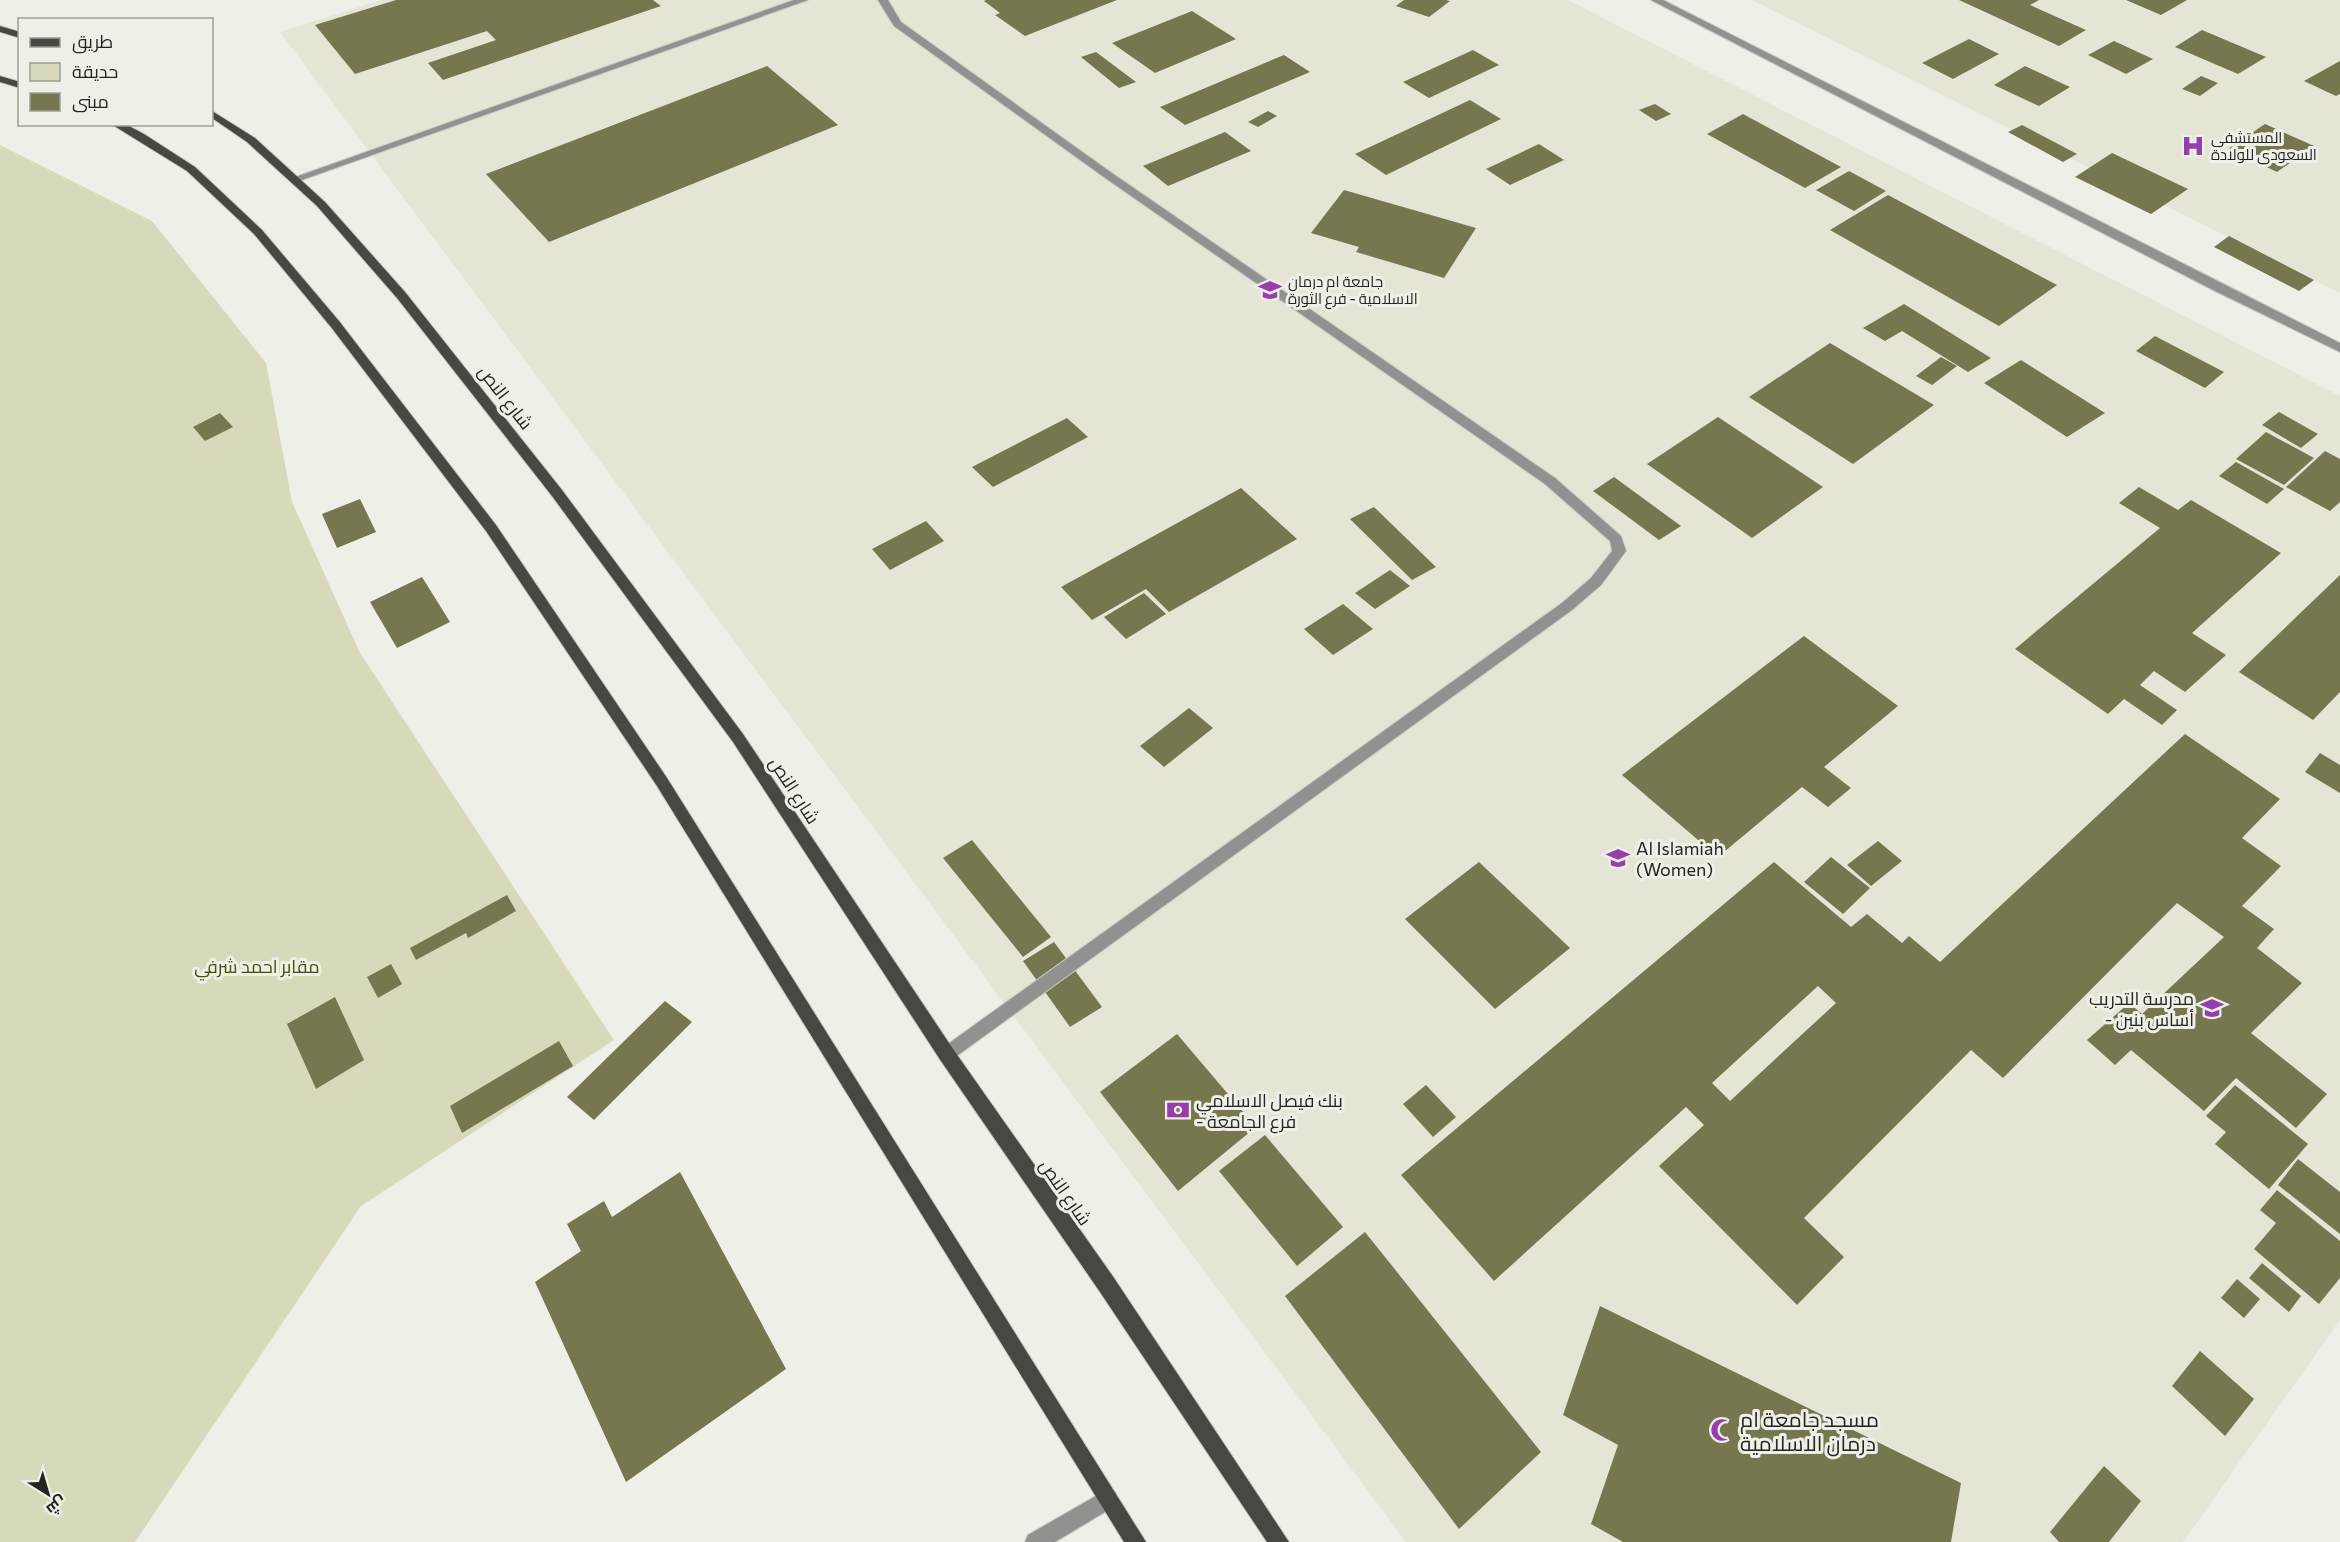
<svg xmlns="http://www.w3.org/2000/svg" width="2340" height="1542" viewBox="0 0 2340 1542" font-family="Commissioner,Cairo,sans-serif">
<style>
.built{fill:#e4e5d5}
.green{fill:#d8d9ba}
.building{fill:#77774f;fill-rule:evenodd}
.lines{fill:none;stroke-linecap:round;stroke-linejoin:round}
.minor-casing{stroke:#cacac3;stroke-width:2}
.major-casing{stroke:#cacac3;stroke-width:2}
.minor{fill:#91928f;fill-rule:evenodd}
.major{fill:#474842;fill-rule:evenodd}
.labels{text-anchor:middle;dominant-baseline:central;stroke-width:6;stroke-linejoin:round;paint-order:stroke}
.far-poi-label{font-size:15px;fill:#242421;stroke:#eeefe7;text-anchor:start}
.street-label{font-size:18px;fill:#242421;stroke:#eeefe7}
.poi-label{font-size:18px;fill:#242421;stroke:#eeefe7;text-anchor:start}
.park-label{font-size:18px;fill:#4e4d01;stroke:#eeefe7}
.near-poi-label{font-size:21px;fill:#242421;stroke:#eeefe7;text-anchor:start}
</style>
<rect width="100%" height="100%" fill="#eeefe7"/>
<g class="built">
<polygon points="381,0 1568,0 2340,396 2340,1320 2183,1542 1406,1542 280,32"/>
<polygon points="1752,0 2340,0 2340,293"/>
</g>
<polygon class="green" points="0,145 152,221 266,363 292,502 360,653 614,1040 361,1206 135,1542 0,1542"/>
<g class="building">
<polygon points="396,0 653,0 661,6 443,80 428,63 496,40 487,31 355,74 315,25"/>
<polygon points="986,0 1117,0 1025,36 995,15 1000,13 984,1"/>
<polygon points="1404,0 1446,0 1450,1 1429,17 1396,6"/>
<polygon points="1959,0 2039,0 2030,5 2086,30 2059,46"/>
<polygon points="2126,0 2187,0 2161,15"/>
<polygon points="1192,11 1236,39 1155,73 1112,43"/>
<polygon points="2202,30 2266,57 2238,74 2175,47"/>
<polygon points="1969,39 1999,54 1953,79 1922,63"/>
<polygon points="2114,41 2153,59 2126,74 2088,55"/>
<polygon points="1473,50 1499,65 1429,98 1403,82"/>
<polygon points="1096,52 1136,82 1119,88 1081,57"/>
<polygon points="1284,55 1310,72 1185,125 1160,107"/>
<polygon points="2340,61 2340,94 2336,96 2304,81"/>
<polygon points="767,66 838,125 549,242 486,174"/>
<polygon points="2025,66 2070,87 2039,106 1994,85"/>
<polygon points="2201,76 2218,83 2200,96 2182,89"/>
<polygon points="1470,100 1501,119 1386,175 1355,154"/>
<polygon points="1655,104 1671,114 1656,121 1639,110"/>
<polygon points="1268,111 1277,116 1258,127 1248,122"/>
<polygon points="1743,114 1841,167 1805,188 1707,134"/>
<polygon points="2265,124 2314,146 2277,172 2228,149"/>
<polygon points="2022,125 2077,154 2063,162 2008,132"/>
<polygon points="1225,132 1251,151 1168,186 1143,166"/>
<polygon points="1539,144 1564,160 1510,185 1486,169"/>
<polygon points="2112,153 2188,189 2151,214 2075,177"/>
<polygon points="1849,171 1886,191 1854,211 1816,190"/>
<polygon points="1344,190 1476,228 1444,278 1356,252 1359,247 1311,233"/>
<polygon points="1888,195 2057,285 1999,326 1830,230"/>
<polygon points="2229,236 2314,280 2299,291 2214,247"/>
<polygon points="1904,304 1991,358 1968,372 1902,331 1885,341 1863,328"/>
<polygon points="2155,336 2224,372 2205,388 2136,351"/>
<polygon points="1830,343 1934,405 1853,464 1749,397"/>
<polygon points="1941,357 1957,366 1932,385 1916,376"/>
<polygon points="2021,360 2105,413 2067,437 1984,383"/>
<polygon points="2279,412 2318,434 2301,448 2262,425"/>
<polygon points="220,413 233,427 205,441 193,427"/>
<polygon points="1718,417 1823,487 1752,538 1647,464"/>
<polygon points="1067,418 1088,437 993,487 972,467"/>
<polygon points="2266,432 2314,458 2284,485 2236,459"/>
<polygon points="2325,451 2340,459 2340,502 2330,511 2286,487"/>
<polygon points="2236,462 2284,489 2267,504 2219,476"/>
<polygon points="1614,477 1681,526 1659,540 1593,491"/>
<polygon points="2139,487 2178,510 2191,500 2281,553 2192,633 2226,655 2185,692 2154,671 2140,685 2177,710 2162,725 2124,699 2108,714 2015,649 2160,528 2119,503"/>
<polygon points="1241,488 1297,539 1169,612 1146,589 1092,620 1061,587"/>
<polygon points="360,499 376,532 337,548 322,514"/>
<polygon points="1374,507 1436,567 1412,580 1350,519"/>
<polygon points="926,521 944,541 890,570 872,549"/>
<polygon points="1390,570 1410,586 1375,609 1355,593"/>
<polygon points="2340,575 2340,692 2313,720 2239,672"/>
<polygon points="422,577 450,622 397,648 370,602"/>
<polygon points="1144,593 1166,614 1126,639 1104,617"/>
<polygon points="1343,604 1373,629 1333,655 1304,629"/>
<polygon points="1804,636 1898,706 1824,767 1851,788 1828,807 1802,787 1718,857 1622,775"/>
<polygon points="1189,708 1213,728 1164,767 1140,746"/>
<path d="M2185 734 2280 799 2242 838 2281 866 2242 906 2274 929 2257 948 2302 983 2251 1033 2327 1094 2296 1128 2236 1078 2204 1111 2131 1050 2115 1065 2087 1040 2129 1003 2142 1014 2224 937 2177 903 2003 1078 1971 1050 1804 1218 1844 1257 1797 1305 1659 1166 1704 1125 1686 1107 1494 1281 1401 1175 1774 862 1851 927 1867 914 1902 943 1909 936 1940 962ZM1818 986 1836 1003 1730 1101 1712 1083Z"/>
<polygon points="2320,753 2340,765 2340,793 2305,772"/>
<polygon points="972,840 1051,937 1023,957 943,858"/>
<polygon points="1878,841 1902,861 1871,886 1847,865"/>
<polygon points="1831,857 1870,888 1843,914 1804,882"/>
<polygon points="1479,862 1570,948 1495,1009 1405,919"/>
<polygon points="507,895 516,911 468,938 466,933 416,960 410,948"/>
<polygon points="1054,942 1102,1007 1070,1027 1023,961"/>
<polygon points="391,964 402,984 378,998 367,977"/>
<polygon points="335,997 364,1060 316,1089 287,1024"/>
<polygon points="665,1001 692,1022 594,1120 567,1097"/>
<polygon points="1177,1034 1256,1127 1178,1191 1100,1092"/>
<polygon points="559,1041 573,1066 462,1133 450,1106"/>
<polygon points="1426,1085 1456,1117 1433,1137 1403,1104"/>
<polygon points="2235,1085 2308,1144 2269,1189 2215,1144 2226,1132 2206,1116"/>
<polygon points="1265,1135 1343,1227 1297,1266 1219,1171"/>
<polygon points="2298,1159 2340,1192 2340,1234 2278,1185"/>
<polygon points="680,1172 786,1369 626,1482 535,1282 581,1251 567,1224 604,1201 612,1217"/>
<polygon points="2277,1190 2340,1241 2340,1278 2319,1304 2254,1249 2276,1223 2260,1210"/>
<polygon points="1365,1232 1541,1452 1459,1529 1285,1296"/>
<polygon points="2262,1263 2301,1296 2289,1312 2249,1278"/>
<polygon points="2237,1279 2260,1299 2244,1318 2221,1298"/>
<polygon points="1600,1306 1961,1483 1951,1542 1623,1542 1591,1524 1618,1445 1563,1415"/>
<polygon points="2200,1351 2254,1399 2225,1436 2172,1386"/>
<polygon points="2104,1466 2141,1501 2109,1542 2059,1542 2050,1532"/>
</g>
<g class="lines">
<g class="minor-casing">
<g id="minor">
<polygon points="794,0 808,0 299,181 290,179"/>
<polygon points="878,0 888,0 901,22 1109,171 1555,478 1621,536 1626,551 1601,585 1572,610 947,1063 941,1061 938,1055 941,1049 1562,603 1591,578 1612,551 1610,541 1545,484 1101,175 894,26"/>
<polygon points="1651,0 1663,0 2340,343 2340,352 2215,291"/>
<polygon points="1108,1489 1115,1492 1118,1499 1115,1506 1055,1542 1025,1542 1028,1535"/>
</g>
</g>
<g class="major-casing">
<g id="major">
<polygon points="0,26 20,32 20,38 0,32"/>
<polygon points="0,76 20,82 20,88 0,82"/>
<polygon points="212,111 255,138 325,202 405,292 562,490 743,734 953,1049 1114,1278 1289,1542 1267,1542 1100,1292 941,1061 733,742 552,496 397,298 317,206 247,142 212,118"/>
<polygon points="111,124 125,124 144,134 195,167 262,230 339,321 496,525 667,778 1146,1542 1124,1542 657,786 486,531 331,327 254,234 187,171"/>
</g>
</g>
<use href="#minor" class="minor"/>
<use href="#major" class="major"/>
</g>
<defs>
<g id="hospital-bare" transform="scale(1.8)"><path d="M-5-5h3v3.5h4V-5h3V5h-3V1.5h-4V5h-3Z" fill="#963fac" stroke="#eeefe7" stroke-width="2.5" paint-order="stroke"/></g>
<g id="school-bare" transform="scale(1.8)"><path d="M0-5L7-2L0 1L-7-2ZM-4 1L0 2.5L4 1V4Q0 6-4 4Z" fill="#963fac" stroke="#eeefe7" stroke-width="2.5" paint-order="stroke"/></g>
<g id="university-bare" transform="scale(1.8)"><path d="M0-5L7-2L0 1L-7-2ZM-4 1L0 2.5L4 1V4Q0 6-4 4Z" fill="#963fac" stroke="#eeefe7" stroke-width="2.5" paint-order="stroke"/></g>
<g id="bank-bare" transform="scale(1.8)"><path d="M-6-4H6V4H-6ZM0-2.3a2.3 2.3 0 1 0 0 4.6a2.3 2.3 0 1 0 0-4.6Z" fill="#963fac" stroke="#eeefe7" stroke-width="2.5" paint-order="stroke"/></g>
<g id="mosque-bare" transform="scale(1.8)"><path d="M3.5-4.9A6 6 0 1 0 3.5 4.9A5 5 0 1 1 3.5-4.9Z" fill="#963fac" stroke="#eeefe7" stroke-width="2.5" paint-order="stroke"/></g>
</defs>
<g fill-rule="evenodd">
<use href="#hospital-bare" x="2193" y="146"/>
<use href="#school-bare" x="1270" y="290"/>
<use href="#university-bare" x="1618" y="858"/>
<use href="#school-bare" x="2212" y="1008"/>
<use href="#bank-bare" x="1178" y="1110"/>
<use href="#mosque-bare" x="1722" y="1430"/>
</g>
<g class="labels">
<g class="far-poi-label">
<text x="2211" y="137">المستشفى<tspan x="2211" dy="17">السعودى للولادة</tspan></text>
<text x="1288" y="281">جامعة ام درمان<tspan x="1288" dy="17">الاسلامية - فرع الثورة</tspan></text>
</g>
<g class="street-label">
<text transform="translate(506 397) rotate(52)">شارع النص</text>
<text transform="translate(795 790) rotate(57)">شارع النص</text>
<text transform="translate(1066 1192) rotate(55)">شارع النص</text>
</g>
<g class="poi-label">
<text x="1636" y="848">Al Islamiah<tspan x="1636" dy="21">(Women)</tspan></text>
<text x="2194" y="998" text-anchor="end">مدرسة التدريب<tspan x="2194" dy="21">- أساس بنين</tspan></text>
<text x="1196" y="1100">بنك فيصل الاسلامي<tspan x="1196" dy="21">- فرع الجامعة</tspan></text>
</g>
<g class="park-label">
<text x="257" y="966">مقابر احمد شرفي</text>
</g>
<g class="near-poi-label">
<text x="1740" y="1418">مسجد جامعة ام<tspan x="1740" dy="24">درمان الاسلامية</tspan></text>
</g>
</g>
<rect x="18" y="18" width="195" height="108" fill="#eeefe7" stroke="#9d9e98" stroke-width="1.5"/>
<rect x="30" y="38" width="30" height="9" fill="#474842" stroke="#9d9e98" stroke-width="1.5"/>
<text x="72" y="48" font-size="18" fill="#242421">طريق</text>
<rect x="30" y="63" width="30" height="18" fill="#d8d9ba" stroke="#9d9e98" stroke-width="1.5"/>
<text x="72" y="78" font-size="18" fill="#242421">حديقة</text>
<rect x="30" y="93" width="30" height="18" fill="#77774f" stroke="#9d9e98" stroke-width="1.5"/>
<text x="72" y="108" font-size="18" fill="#242421">مبنى</text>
<g transform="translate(48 1494) rotate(143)" stroke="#eeefe7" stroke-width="4.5" paint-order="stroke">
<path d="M0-4.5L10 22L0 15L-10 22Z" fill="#242421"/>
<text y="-9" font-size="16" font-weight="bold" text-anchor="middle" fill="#242421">ش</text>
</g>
</svg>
